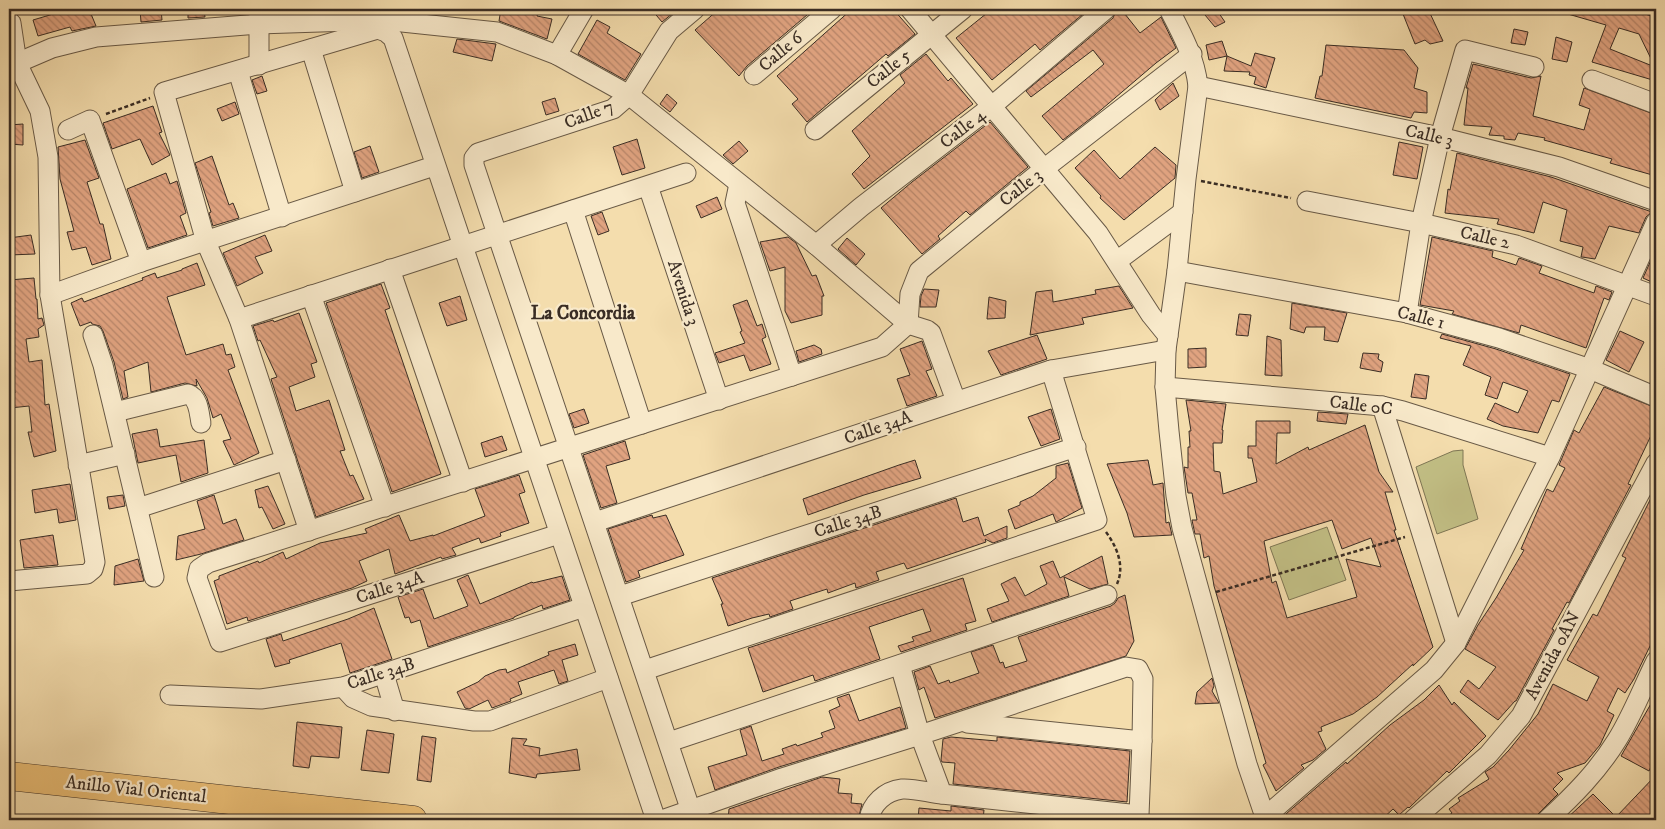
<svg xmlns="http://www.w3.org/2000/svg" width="1665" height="829" viewBox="0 0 1665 829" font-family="'IM FELL DW Pica',serif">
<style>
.grass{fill:#c2bf85;stroke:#7e7654}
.building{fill:url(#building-back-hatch);stroke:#3a2d24;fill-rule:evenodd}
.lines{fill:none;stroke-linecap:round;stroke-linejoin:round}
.minor-casing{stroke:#685946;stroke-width:21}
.highway-casing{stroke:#3a2d24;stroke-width:29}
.path{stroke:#3a2d24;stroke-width:2.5;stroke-dasharray:4 2.5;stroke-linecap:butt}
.minor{stroke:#f8e9ca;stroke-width:19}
.highway{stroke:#eabe76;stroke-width:28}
.labels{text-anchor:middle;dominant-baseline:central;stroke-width:4.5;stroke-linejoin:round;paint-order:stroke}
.street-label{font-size:18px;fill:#3a2d24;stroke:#f8e9ca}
.neighbourhood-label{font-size:19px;font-weight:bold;fill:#3a2d24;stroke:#f8e9ca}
</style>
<defs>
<pattern id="building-back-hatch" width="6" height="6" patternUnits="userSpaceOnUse" patternTransform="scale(1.25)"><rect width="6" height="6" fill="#e0a380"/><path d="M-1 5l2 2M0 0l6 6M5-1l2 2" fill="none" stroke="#b78569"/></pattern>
</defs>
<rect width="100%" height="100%" fill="#f4ddad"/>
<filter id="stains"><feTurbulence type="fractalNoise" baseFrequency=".004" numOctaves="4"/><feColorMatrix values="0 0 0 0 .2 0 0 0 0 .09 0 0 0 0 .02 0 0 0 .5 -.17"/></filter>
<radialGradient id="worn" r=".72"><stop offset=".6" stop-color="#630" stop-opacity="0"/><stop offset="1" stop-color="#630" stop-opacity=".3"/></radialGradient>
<g class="grass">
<polygon points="1463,450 1463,465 1478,519 1437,534 1416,467 1453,451"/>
<polygon points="1327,527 1346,580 1289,600 1270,547"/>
</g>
<g class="building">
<polygon points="70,9 89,9 96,26 72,31 70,27 38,36 33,20"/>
<polygon points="140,9 161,9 162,20 141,22"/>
<polygon points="188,9 204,9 205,17 188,18"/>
<polygon points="501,9 539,9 537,16 552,19 547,39 499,21"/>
<polygon points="651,9 678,9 662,22"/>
<polygon points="719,9 814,9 747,66 739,76 695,30"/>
<polygon points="852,9 893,9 915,34 888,56 886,54 807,122 792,104 798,99 777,76"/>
<polygon points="992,9 1089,9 1040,50 1035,44 992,80 956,38"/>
<polygon points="1117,9 1121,9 1140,33 1161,17 1176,48 1156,63 1095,115 1063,140 1042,116 1104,64 1093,50 1031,97 1026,91 1113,18"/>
<polygon points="1200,9 1216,9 1225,22 1215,27"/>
<polygon points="1401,9 1428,9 1443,41 1430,44 1425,40 1415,44"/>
<path d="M1562 9H1632L1656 18V81L1592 62 1606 25 1561 12ZM1619 28 1639 34 1655 67 1610 49Z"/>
<polygon points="597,20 610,27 607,33 641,54 625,80 578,54"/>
<polygon points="1514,29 1528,32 1525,45 1511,43"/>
<polygon points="1556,37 1572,42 1567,62 1552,59"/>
<polygon points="457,39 496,44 492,61 453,52"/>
<polygon points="1222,41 1227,56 1209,60 1206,45"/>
<polygon points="1326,45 1404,50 1418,68 1414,88 1427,92 1427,113 1414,112 1411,118 1315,98 1320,76 1322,76"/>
<polygon points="1255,53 1275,58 1266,88 1254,84 1256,77 1249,75 1250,72 1224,71 1227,56 1251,66"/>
<polygon points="926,54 948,81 951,78 973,104 864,189 852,174 870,156 852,131 905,83 900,75"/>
<polygon points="1473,64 1531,78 1541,76 1533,116 1584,130 1590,109 1579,105 1584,88 1656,115 1656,176 1610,163 1612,159 1544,140 1545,138 1518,133 1515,140 1504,139 1504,136 1489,135 1492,127 1464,125 1468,88 1466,88"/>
<polygon points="262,76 267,91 257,94 252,80"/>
<polygon points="1173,83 1179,96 1160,110 1155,100"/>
<polygon points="667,94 677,103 670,112 660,104"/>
<polygon points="555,98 559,111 546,115 542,102"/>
<polygon points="235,102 239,114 222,121 217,109"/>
<polygon points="153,106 162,132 159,133 170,155 152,165 140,139 112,149 103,123"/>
<polygon points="990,122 1028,167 970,215 966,211 938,236 940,239 922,254 881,208 912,182"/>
<polygon points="23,124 23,145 9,144 9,125"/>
<polygon points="637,139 645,168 622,175 613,147"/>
<polygon points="85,140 99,178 87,182 100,224 103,224 111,259 92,265 86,247 72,250 67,232 74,231 60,179 58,147"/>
<polygon points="739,141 748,151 733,164 723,155"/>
<polygon points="1399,142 1423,147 1417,179 1393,175"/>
<polygon points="370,146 379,172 362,178 354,152"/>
<polygon points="1155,147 1176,165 1175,178 1124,220 1100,198 1101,196 1075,168 1094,150 1120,179"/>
<polygon points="1457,153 1551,177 1652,212 1646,217 1639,233 1609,226 1595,259 1582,257 1581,257 1583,247 1560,241 1567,210 1543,202 1534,233 1497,224 1499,219 1445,213 1448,189 1450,190"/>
<polygon points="212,156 229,205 233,203 239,218 213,226 209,213 211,212 195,163"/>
<polygon points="166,173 170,184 177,181 186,213 180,216 187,235 148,248 127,189"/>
<polygon points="717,197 722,209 701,218 696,206"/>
<polygon points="602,212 609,231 598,235 591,216"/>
<polygon points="31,235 35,254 9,255 9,238"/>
<polygon points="265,235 272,251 255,257 263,273 237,286 223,253"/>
<polygon points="788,237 796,243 812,276 816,275 824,296 822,296 822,315 791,323 785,311 785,267 770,271 760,242"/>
<polygon points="1432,237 1493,251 1492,257 1516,265 1519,258 1542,266 1539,273 1594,293 1596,286 1612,292 1609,300 1604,298 1586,348 1521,325 1519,333 1452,314 1454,311 1420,305"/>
<polygon points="847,238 865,254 856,265 838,249"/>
<polygon points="1656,249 1656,284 1643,278"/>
<polygon points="197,263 205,285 167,297 186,355 223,344 226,355 231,354 235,367 228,370 259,453 234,465 223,441 231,439 221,414 213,418 207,398 196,379 197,386 185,383 151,392 148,362 124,371 128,397 123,399 114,362 103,331 100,326 92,324 91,322 80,326 71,303 82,298 84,302 143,280 142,278 155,273 157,278 182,270 182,269"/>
<polygon points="34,278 36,299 37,299 38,319 42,318 44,325 38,329 39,337 26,339 29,362 42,360 45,405 49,404 56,451 34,457 28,432 32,432 29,406 10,408 9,394 15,393 9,356 9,280"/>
<polygon points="381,284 390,308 385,310 441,474 392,492 326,303"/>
<polygon points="1119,286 1133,308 1082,318 1084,324 1030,335 1036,292 1052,290 1053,302 1096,294 1095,290"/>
<polygon points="924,289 939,290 936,307 920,307 921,296"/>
<polygon points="460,296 467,320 447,326 439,303"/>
<polygon points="989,297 1006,301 1005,318 987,319"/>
<polygon points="747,300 757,326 762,324 766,337 762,339 771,364 750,371 744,355 719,363 715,353 745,343 740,332 742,331 733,305"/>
<polygon points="1292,303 1347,313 1338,342 1324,340 1325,327 1306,327 1304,333 1290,329"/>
<polygon points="299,313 317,362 311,364 315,377 289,387 296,411 329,400 345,450 340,451 350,476 353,475 364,499 316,517 271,379 277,377 260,340 258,341 253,326 273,320 274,322"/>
<polygon points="1239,314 1251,315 1248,336 1236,335"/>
<polygon points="1620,331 1644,342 1629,372 1606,360"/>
<polygon points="1442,334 1496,349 1570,374 1559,402 1552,400 1538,433 1503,426 1487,419 1495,403 1518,413 1528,391 1503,382 1497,399 1485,395 1491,377 1463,365 1471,346 1440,338"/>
<polygon points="1037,335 1047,359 1001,375 988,351"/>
<polygon points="1267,336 1281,340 1282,376 1265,375"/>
<polygon points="922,341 932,369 926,371 937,396 907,406 897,379 910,375 900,349"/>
<polygon points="814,345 821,349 822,354 799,362 796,351"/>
<polygon points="1206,348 1206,367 1188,368 1188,349"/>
<polygon points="1363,353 1379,354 1378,359 1383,362 1381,372 1360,368"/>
<polygon points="1415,374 1429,376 1426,399 1411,397"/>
<polygon points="1604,387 1656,408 1656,425 1628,484 1631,485 1569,603 1567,602 1552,629 1554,630 1516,701 1515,701 1498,720 1460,692 1468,680 1479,689 1496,667 1465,649 1478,625 1496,598 1524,550 1521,549 1547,489 1553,492 1565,468 1559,465 1574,430 1579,433"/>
<path d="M1186 400 1226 404 1222 430H1223L1222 443H1213L1214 471 1220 472 1223 494 1257 482 1252 458H1248V446H1256V421H1290V433H1277L1276 464 1308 447 1309 450 1365 425 1379 472 1393 492H1385L1396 530H1394L1433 647 1413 666V664L1377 697 1353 714 1321 727 1322 731 1318 732 1326 749 1313 760 1301 765 1304 768 1276 791 1263 765 1266 763 1214 586 1209 556 1204 558 1200 534H1195L1193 525 1192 520H1197L1192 493H1188L1184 467 1188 468V447H1190L1189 431H1191ZM1332 520 1342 549 1371 538 1381 567 1346 559 1357 597 1287 618 1276 581 1272 583 1264 541Z"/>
<polygon points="584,409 589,423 574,428 569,414"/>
<polygon points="1051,409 1060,439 1041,446 1028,417"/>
<polygon points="1318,412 1348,414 1346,424 1317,421"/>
<polygon points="157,429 160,447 204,440 208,473 181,482 176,455 138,463 132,434"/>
<polygon points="502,436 507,450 485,457 481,443"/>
<polygon points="625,441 630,459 606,466 617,503 601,508 583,455"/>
<polygon points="915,460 921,478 864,495 808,515 803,499 899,465"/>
<polygon points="1148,460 1153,485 1163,483 1166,523 1169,522 1172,535 1134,537 1127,513 1107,464"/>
<polygon points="1068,463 1082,508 1056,522 1053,514 1015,529 1008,510 1020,505 1020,502 1033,496 1056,478 1056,466"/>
<polygon points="519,475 525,492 519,494 529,523 500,533 501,536 481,543 479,538 452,548 456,555 442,559 441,557 395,574 389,549 359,561 367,581 352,588 248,621 247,617 227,624 214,581 219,579 219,576 258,561 259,563 283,552 286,559 320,543 367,533 365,529 399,515 410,541 433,535 433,536 485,516 475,489"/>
<polygon points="70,484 76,520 59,523 57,509 35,513 32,490"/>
<polygon points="268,486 285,524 273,529 262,507 259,508 255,490"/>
<polygon points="1656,488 1656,644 1652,642 1634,679 1625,693 1618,688 1607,711 1614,715 1600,745 1585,763 1557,773 1563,779 1553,789 1558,794 1532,820 1443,820 1452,813 1449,809 1460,801 1458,798 1489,779 1485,772 1493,767 1509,750 1538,714 1553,684 1587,701 1599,677 1567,660 1593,614 1597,616 1626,558 1622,556"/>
<polygon points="123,495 125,506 109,509 107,497"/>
<polygon points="214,495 223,524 236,519 244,540 201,554 176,560 178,536 205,529 197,501"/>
<polygon points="956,498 963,522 978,517 984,536 1007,526 1007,538 993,543 985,539 986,542 907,569 904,563 876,572 879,580 856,588 855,583 828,593 827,589 790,601 793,609 770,617 769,614 752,618 728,626 721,604 723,604 712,578"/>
<polygon points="652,515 653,518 666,515 684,555 638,571 640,577 626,582 608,529"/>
<polygon points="53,535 58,565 24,568 20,540"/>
<polygon points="1102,556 1108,584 1090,589 1064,577 1069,596 992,622 987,609 1009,601 1001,584 1015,577 1025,596 1047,584 1040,566 1053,561 1060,578"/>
<polygon points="138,559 144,581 114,585 115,566"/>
<polygon points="468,575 480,604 532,582 533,583 562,576 570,600 543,609 542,605 514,617 514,618 428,647 420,620 411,623 409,617 405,618 398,597 423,589 434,619 468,606 457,580"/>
<polygon points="963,578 976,621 965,624 967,630 901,652 898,646 914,641 912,637 931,631 923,609 869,627 880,659 815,681 813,675 763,692 748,648"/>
<polygon points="1125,595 1134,641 1126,656 935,718 924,687 919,690 914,672 930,666 938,684 949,680 950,683 979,673 971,652 993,645 1000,663 1003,662 1005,668 1027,661 1018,637 1111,606 1115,603 1118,598"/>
<polygon points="374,608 392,659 350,673 341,643 289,660 290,663 275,667 266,639 281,634 283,641 348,619"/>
<polygon points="575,644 578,655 562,660 568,681 559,684 554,670 518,682 522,694 510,699 511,701 492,708 488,700 469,709 465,708 457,692 478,682 485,676 499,670 506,669 507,673 549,655 548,652"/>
<polygon points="1212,678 1214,686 1212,691 1219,703 1195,704 1197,692"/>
<polygon points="1439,685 1452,705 1454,702 1486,736 1449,773 1447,771 1409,808 1408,807 1399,815 1393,809 1381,820 1279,820 1346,762 1347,764 1390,725 1424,700"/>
<polygon points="849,694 859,721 900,707 906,728 779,767 715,790 708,767 747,755 740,730 751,726 762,761 784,754 782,749 796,744 797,746 823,737 821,733 835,728 829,711 840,706 837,698"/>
<polygon points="1656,695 1656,756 1649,771 1621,756"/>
<polygon points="297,722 342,727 339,758 311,756 309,768 293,766"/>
<polygon points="367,730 394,734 389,773 361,770"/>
<polygon points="422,736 436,738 431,782 417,780"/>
<polygon points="951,737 997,741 997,737 1130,751 1127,802 953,784 955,763 942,762 941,760 943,739"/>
<polygon points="512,738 527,739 523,745 540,748 539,756 577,749 580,770 537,774 536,778 509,773"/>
<polygon points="1656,775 1656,820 1565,820 1593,794 1616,817"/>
<polygon points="822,777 840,779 838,793 852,794 851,803 862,804 858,820 800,819 799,820 728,820 729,809"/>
<polygon points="951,806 984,810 983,820 918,820 919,808 951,811"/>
</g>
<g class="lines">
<g class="minor-casing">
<g id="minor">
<polyline points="259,9 259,65"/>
<polyline points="910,9 1098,233 1151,315 1168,336"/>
<path d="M1169 9C1182 34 1195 58 1198 86L1186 179 1177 271 1166 350 1165 387 1169 431 1176 496 1182 528 1247 764 1266 820"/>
<polyline points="311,49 355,192"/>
<polyline points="557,55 584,9"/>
<polyline points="9,70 17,63 52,48 96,37 258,24 383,20 497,32 557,55 629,95 816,245 908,324 927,330 931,333 956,401"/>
<polyline points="238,71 282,217"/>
<polyline points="754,75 832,9"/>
<polyline points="1592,80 1656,104"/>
<polyline points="1198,86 1440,137 1559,167 1656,201"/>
<polyline points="68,130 90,120 141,262"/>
<polyline points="815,130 963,9"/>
<polyline points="739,184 735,203 792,376"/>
<polyline points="648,186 719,400"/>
<polyline points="1307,201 1421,223 1516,245 1656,296"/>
<polyline points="573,210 642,424"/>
<polyline points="816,245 861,207 992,106 1106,9"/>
<polyline points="1117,261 1183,212"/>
<polyline points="390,269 463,482"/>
<polyline points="1177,271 1407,313 1499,338 1590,369 1656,397"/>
<polyline points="50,295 141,262 434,166"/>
<polyline points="311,295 385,507"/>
<polyline points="1407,313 1421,223 1440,137 1465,50 1534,67"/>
<polyline points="239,319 686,173"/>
<polyline points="93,335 103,365 154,577"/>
<polyline points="1165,387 1382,406 1403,411 1550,457"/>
<polyline points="1382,406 1456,643"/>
<path d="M115 412 188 394C199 398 199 413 201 423"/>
<polyline points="78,465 125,454"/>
<polyline points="138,508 286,460"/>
<polyline points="595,522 1051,370 1166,350"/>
<polyline points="309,531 239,319 206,242 164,92 378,29 386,32 393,38 656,820"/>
<polyline points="559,534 220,642 197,578 199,569 208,563 882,347 908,324 910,294 919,271 1045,168 1192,54"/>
<polyline points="9,581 87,574 93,569 95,562 50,295 48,157 40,111 17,63 11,23"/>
<polyline points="620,596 1076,447"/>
<polyline points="645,670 1097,520 1051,370"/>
<polyline points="384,674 395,711"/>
<polyline points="343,687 353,698 371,706 474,721 490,721 608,678"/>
<polyline points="170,695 261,699 343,687 584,607"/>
<polyline points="967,723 1142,741"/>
<polyline points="669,742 1107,595"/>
<polyline points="1265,817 1434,670 1456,643 1550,457 1656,222"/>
<polyline points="662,820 782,778 920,735 1126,667 1138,669 1143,679 1142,741 1139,815 942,794 920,735 900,665"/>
<polyline points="694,820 497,234 474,165 474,158 478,153 613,109 629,95 669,31 695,9"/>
<path d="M869 820C871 804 885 791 902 789 914 788 930 793 942 794"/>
<polyline points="1413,820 1488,755 1521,716 1656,463"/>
<path d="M1547 820C1573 796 1598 771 1617 740 1632 716 1643 687 1656 661"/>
</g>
</g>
<g class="highway-casing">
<polyline id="highway" points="9,776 413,820"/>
</g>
<g class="path">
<polyline points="106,114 150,98"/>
<polyline points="1201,181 1291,198"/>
<path d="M1106 532C1117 547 1125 566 1117 584"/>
<polyline points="1216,592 1405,537"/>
</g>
<use href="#minor" class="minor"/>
<use href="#highway" class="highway"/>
</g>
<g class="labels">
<g class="street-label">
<text transform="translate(781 52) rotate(-40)">Calle 6</text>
<text transform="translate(889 69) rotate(-39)">Calle 5</text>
<text transform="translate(589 115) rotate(-21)">Calle 7</text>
<text transform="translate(963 129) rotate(-38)">Calle 4</text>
<text transform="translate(1429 136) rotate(13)">Calle 3</text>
<text transform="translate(1021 188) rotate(-39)">Calle 3</text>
<text transform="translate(1485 238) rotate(13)">Calle 2</text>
<text transform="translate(683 293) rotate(72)">Avenida 3</text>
<text transform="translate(1421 318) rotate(14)">Calle 1</text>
<text transform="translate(1361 406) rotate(7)">Calle 0C</text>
<text transform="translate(878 428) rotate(-19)">Calle 34A</text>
<text transform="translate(848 522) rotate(-18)">Calle 34B</text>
<text transform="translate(390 588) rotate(-18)">Calle 34A</text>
<text transform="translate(1553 656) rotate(-62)">Avenida 0AN</text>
<text transform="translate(381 674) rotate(-18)">Calle 34B</text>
<text transform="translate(136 790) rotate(6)">Anillo Vial Oriental</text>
</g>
<g class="neighbourhood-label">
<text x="583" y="313">La Concordia</text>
</g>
</g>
<rect width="1665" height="829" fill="none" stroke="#f4ddad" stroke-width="30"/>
<rect x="10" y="10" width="1645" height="809" fill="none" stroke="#3a2d24" stroke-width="2.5"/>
<rect x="15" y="15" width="1635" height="799" fill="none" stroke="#3a2d24"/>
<rect width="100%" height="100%" filter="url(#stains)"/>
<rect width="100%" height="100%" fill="url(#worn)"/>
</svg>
